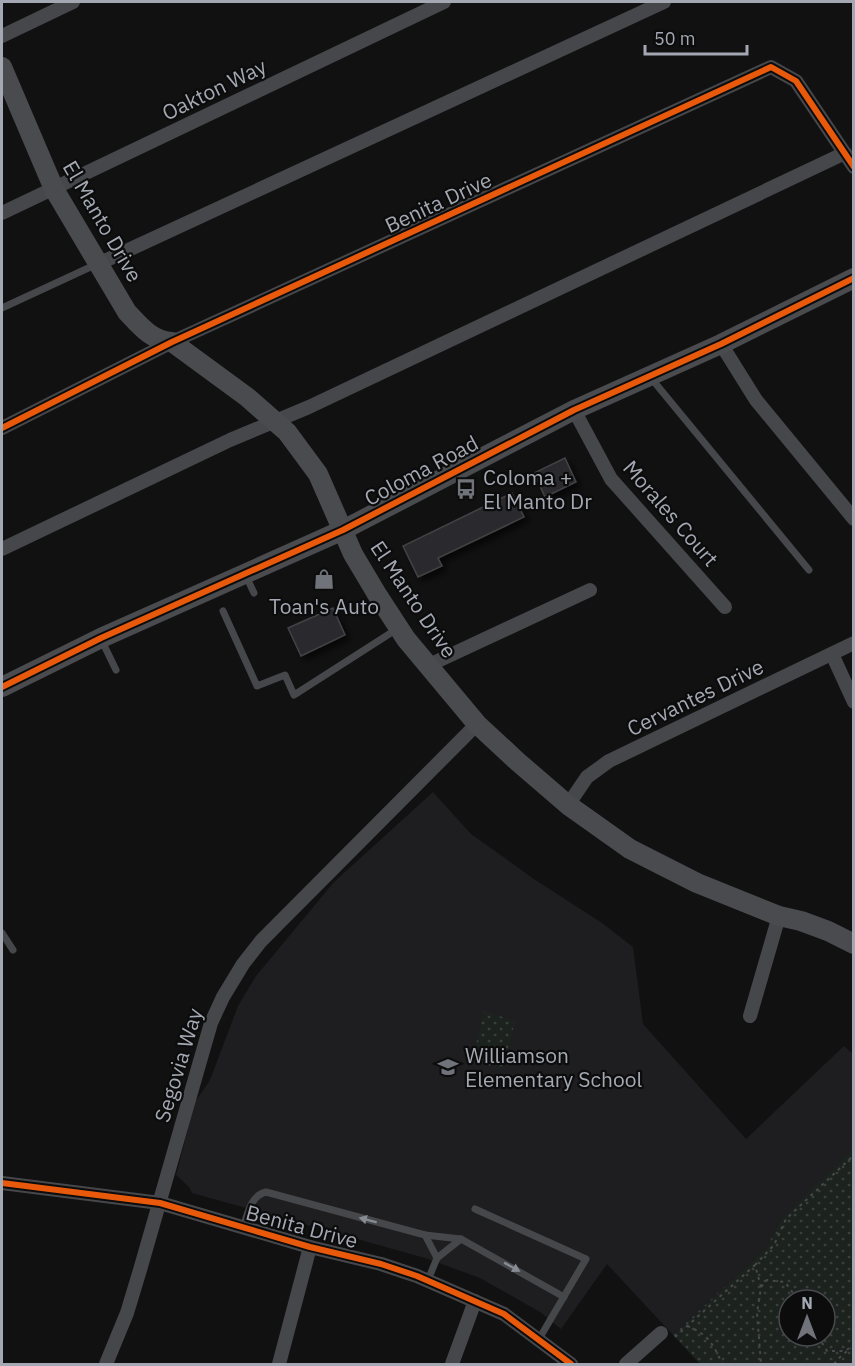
<svg xmlns="http://www.w3.org/2000/svg" width="855" height="1366" viewBox="0 0 855 1366" font-family="'IBM Plex Sans',sans-serif">
<style>
.built{fill:#1e1e20}
.park{fill:url(#park-dots);fill-rule:evenodd}
.building{fill:#2c2c2d;stroke:#414245;stroke-width:1.5;filter:url(#shadow)}
.lines{fill:none;stroke-linecap:round;stroke-linejoin:round}
.path{stroke:#47494c;stroke-width:2;stroke-dasharray:3 4.5;stroke-linecap:butt}
.lane{stroke:#46474a;stroke-width:7}
.street{stroke:#46474a;stroke-width:14}
.secondary{stroke:#4a4b4e;stroke-width:20}
.cycleway-casing{stroke:#0c0c0d;stroke-width:10}
.cycleway{stroke:#e8590c;stroke-width:6}
.oneway{fill:#878b93}
.labels{text-anchor:middle;dominant-baseline:central;stroke-width:4.5;stroke-linejoin:round;paint-order:stroke}
.street-label{font-size:21px;fill:#a3a8b2;stroke:#0c0c0d}
.poi-label{font-size:21px;fill:#a3a8b2;stroke:#0c0c0d;text-anchor:start}
</style>
<defs>
<pattern id="park-dots" width="8" height="8" patternUnits="userSpaceOnUse" patternTransform="scale(1.5)"><rect width="8" height="8" fill="#1c221d"/><path d="M2 2h.1M6 6h.1" fill="none" stroke="#3a3f3b" stroke-width="1.8" stroke-linecap="round"/></pattern>
<filter id="shadow"><feDropShadow dx="4.5" dy="4.5" stdDeviation="3" flood-color="#0009"/></filter>
</defs>
<rect width="100%" height="100%" fill="#111112"/>
<polygon class="built" points="433,792 471,834 534,879 602,923 633,947 643,1024 746,1139 844,1046 853,1054 853,1164 779,1222 767,1247 673,1335 607,1264 561,1329 540,1312 480,1278 425,1258 192,1193 189,1187 176,1175 195,1102 210,1080 238,1006 256,976 334,882"/>
<g class="park">
<polygon points="484,1011 515,1021 503,1069 472,1061"/>
<path d="M853 1149V1364H700L673 1335 767 1247 779 1222ZM789 1300H825V1336H789Z"/>
</g>
<g class="building">
<polygon points="565,458 576,482 545,497 534,473"/>
<polygon points="512,493 524,517 438,558 442,566 418,577 403,546"/>
<polygon points="333,608 345,635 301,656 288,628"/>
</g>
<g class="lines">
<g class="path">
<polyline points="755,1265 774,1245 786,1219 854,1155"/>
<polyline points="761,1287 767,1280 785,1282 798,1300"/>
<path d="M687 1326C708 1334 714 1345 722 1364"/>
<polyline points="818,1336 827,1351 844,1351 854,1346"/>
<polyline points="675,1337 755,1265 761,1287 757,1313 761,1364"/>
<polyline points="834,1364 841,1356 851,1348"/>
</g>
<g class="lane">
<polyline points="2,308 97,264"/>
<polyline points="651,378 809,570"/>
<polyline points="246,576 254,593"/>
<polyline points="223,611 257,686 285,675 294,695 397,629"/>
<polyline points="102,641 116,670"/>
<polyline points="2,933 13,950"/>
<polyline points="475,1209 586,1259 539,1339"/>
<path d="M243 1227C248 1214 250 1196 266 1192L425 1235 461 1239 564 1297"/>
<polyline points="425,1235 437,1258"/>
<polyline points="428,1280 437,1258 461,1239"/>
</g>
<g class="street">
<polyline points="2,36 73,2"/>
<polyline points="2,213 444,2"/>
<polyline points="98,264 664,2"/>
<polyline points="721,344 756,400 854,519"/>
<polyline points="574,410 611,479 725,607"/>
<polyline points="2,428 172,342 771,67 796,81 854,167"/>
<polyline points="2,549 230,440 309,407 845,153"/>
<polyline points="832,654 854,702"/>
<polyline points="427,666 590,590"/>
<polyline points="568,805 587,777 609,761 854,643"/>
<polyline points="750,1016 779,916"/>
<polyline points="2,1183 160,1203 310,1247 381,1264 417,1276 504,1314 571,1364"/>
<polyline points="106,1364 127,1313 140,1270 211,1023 223,997 243,964 261,941 477,724"/>
<polyline points="279,1364 310,1247"/>
<polyline points="452,1364 475,1301"/>
<polyline points="626,1364 661,1333"/>
</g>
<g class="secondary">
<path d="M2 67 54 189 127 312C140 326 152 341 172 342L247 397 287 432 318 474 353 554 378 596 406 639 477 724 518 762 568 805 630 849 697 883 779 916 801 921 828 931 854 944"/>
<polyline points="2,687 101,638 343,530 574,410 721,344 854,278"/>
</g>
<g class="cycleway-casing">
<g id="cycleway">
<polyline points="2,428 172,342 771,67 796,81 854,167"/>
<polyline points="2,687 101,638 343,530 574,410 721,344 854,278"/>
<polyline points="2,1183 160,1203 310,1247 381,1264 417,1276 504,1314 571,1364"/>
</g>
</g>
<use href="#cycleway" class="cycleway"/>
</g>
<defs><path id="oneway-solid" d="M-6-.8H1V-3.2L6.5 0L1 3.2V.8H-6Z" transform="scale(1.5)"/></defs>
<g class="oneway">
<use href="#oneway-solid" transform="translate(368 1220) rotate(-165)"/>
<use href="#oneway-solid" transform="translate(512 1267) rotate(29)"/>
</g>
<defs>
<g id="bus-bare" transform="scale(1.62)"><path d="M-5-6H5V4H4V6H2V4H-2V6H-4V4H-5ZM-3.5-4V0h7V-4ZM-3.5 1.2v1.5H-2V1.2ZM2 1.2v1.5H3.5V1.2Z" fill="#70737a" stroke="#0c0c0d" stroke-width="2.5" paint-order="stroke"/></g>
<g id="shop-bare" transform="scale(1.62)"><path d="M-5-2.5h2.3a2.7 3.5 0 0 1 5.4 0H5L5.5 6h-11ZM-1.5-2.5h3a1.5 2.3 0 0 0-3 0Z" fill="#70737a" stroke="#0c0c0d" stroke-width="2.5" paint-order="stroke"/></g>
<g id="school-bare" transform="scale(1.62)"><path d="M0-5L7-2L0 1L-7-2ZM-4 1L0 2.5L4 1V4Q0 6-4 4Z" fill="#70737a" stroke="#0c0c0d" stroke-width="2.5" paint-order="stroke"/></g>
</defs>
<g fill-rule="evenodd">
<use href="#bus-bare" x="466" y="489"/>
<use href="#shop-bare" x="324" y="579"/>
<use href="#school-bare" x="448" y="1067"/>
</g>
<g class="labels">
<g class="street-label">
<text transform="translate(214 89) rotate(-26)">Oakton Way</text>
<text transform="translate(438 202) rotate(-25)">Benita Drive</text>
<text transform="translate(103 221) rotate(60)">El Manto Drive</text>
<text transform="translate(421 470) rotate(-28)">Coloma Road</text>
<text transform="translate(671 513) rotate(49)">Morales Court</text>
<text transform="translate(414 599) rotate(56)">El Manto Drive</text>
<text transform="translate(695 697) rotate(-26)">Cervantes Drive</text>
<text transform="translate(178 1065) rotate(-73)">Segovia Way</text>
<text transform="translate(302 1226) rotate(15)">Benita Drive</text>
</g>
<g class="poi-label">
<text x="483" y="477">Coloma +<tspan x="483" dy="24">El Manto Dr</tspan></text>
<text x="324" y="606" text-anchor="middle">Toan's Auto</text>
<text x="465" y="1055">Williamson<tspan x="465" dy="24">Elementary School</tspan></text>
</g>
</g>
<rect width="855" height="1366" fill="none" stroke="#a3a8b2" stroke-width="6"/>
<g transform="translate(807 1318)"><circle r="28" fill="#0c0c0d" stroke="#484a4f" stroke-width="1.5"/>
<path d="M0-4.5L10 22L0 15L-10 22Z" fill="#70737a"/>
<text y="-9" font-size="16" font-weight="bold" text-anchor="middle" fill="#a3a8b2">N</text>
</g>
<path d="M645 45v9h102v-9" fill="none" stroke="#a3a8b2" stroke-width="3"/>
<text x="654" y="45" font-size="18" fill="#a3a8b2" stroke="#0c0c0d" stroke-width="4.5" paint-order="stroke">50 m</text>
</svg>
